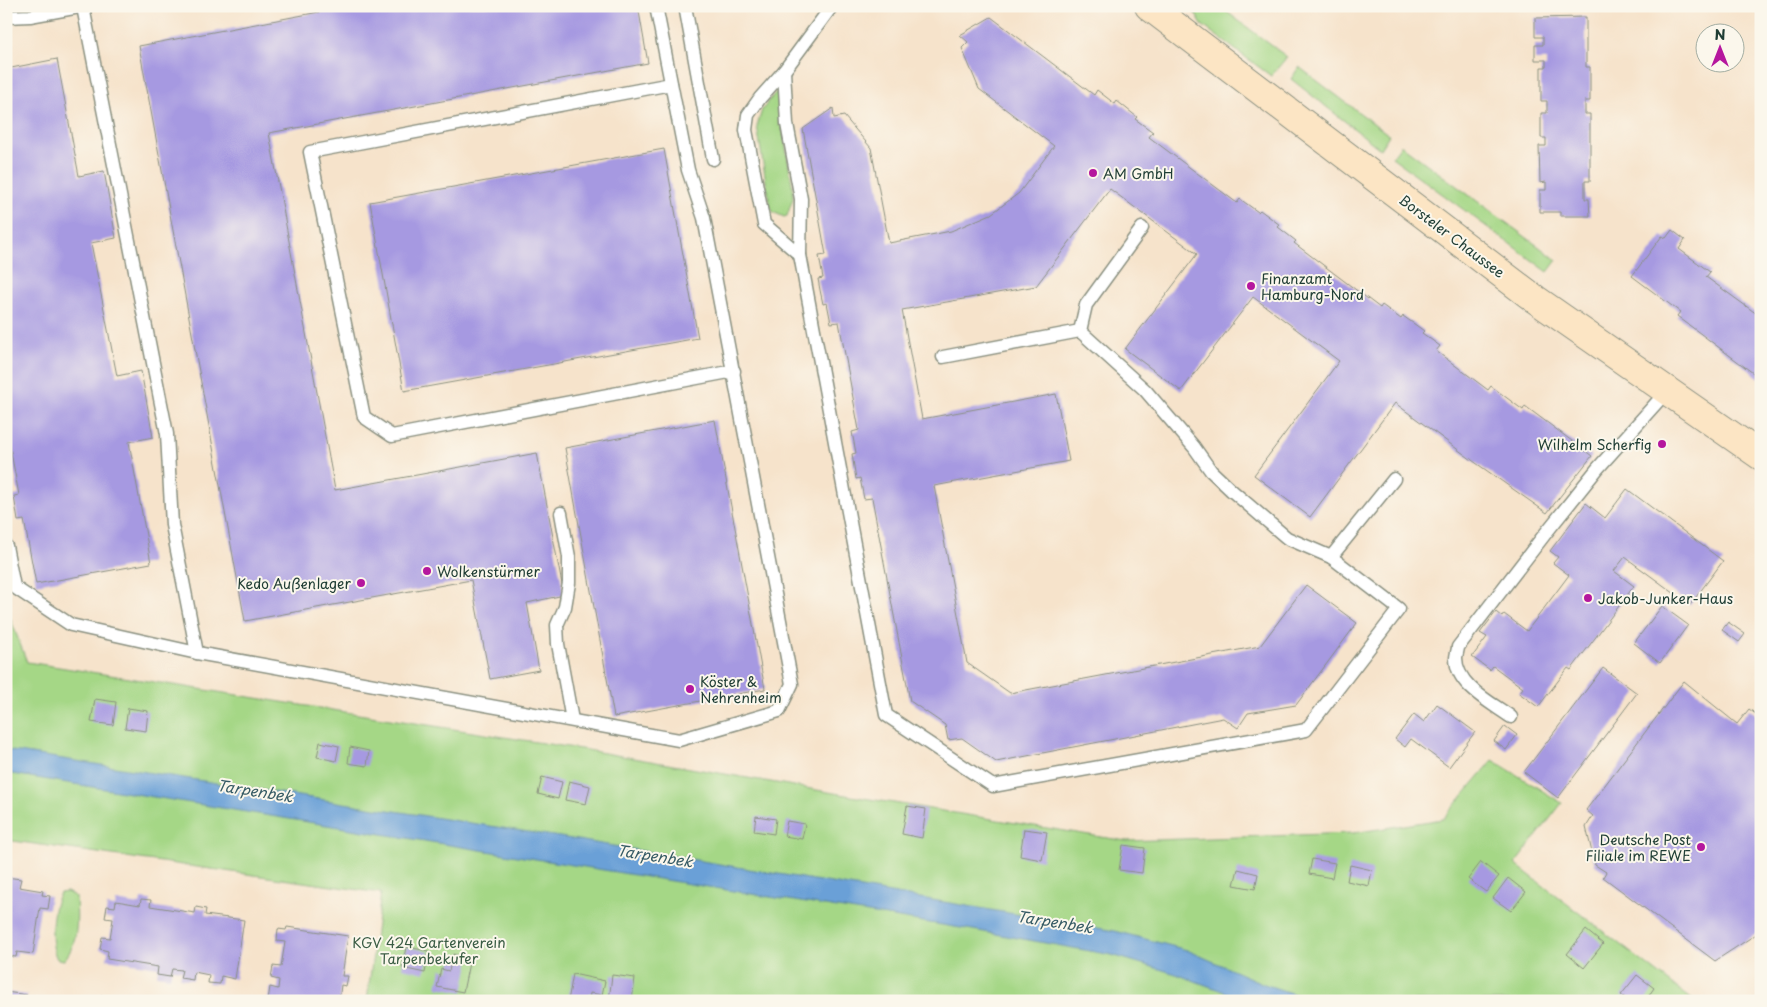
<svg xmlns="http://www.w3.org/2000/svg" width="1767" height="1007" viewBox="0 0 1767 1007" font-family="'Playpen Sans',sans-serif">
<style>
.green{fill:#a5d786;stroke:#628a5d}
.water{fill:#6aa0d7;stroke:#446e86}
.building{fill:#a699e1}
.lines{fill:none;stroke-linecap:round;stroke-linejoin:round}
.service-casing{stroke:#8a9080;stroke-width:15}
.secondary-casing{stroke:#8a9080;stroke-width:30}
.service{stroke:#fff;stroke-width:12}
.secondary{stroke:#fce5c4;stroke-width:28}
.poi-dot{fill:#b5179e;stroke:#fbf7ec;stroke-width:2}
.labels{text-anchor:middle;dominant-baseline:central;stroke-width:4;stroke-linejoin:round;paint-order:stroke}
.poi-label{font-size:14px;fill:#1f3d34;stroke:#fbf7ec;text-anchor:start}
.street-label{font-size:14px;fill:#1f3d34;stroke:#fbf7ec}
.park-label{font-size:14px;fill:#3a5c44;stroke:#fbf7ec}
.water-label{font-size:15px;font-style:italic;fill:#365b65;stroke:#fbf7ec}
</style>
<rect width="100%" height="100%" fill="#fbf7ec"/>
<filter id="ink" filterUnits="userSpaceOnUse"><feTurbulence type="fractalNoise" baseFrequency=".02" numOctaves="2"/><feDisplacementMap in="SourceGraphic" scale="10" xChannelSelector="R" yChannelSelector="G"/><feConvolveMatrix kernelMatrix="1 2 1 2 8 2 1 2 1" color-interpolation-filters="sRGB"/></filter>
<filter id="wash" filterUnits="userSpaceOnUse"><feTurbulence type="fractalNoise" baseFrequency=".0096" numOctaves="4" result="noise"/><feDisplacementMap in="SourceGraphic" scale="20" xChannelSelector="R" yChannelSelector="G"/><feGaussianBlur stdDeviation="1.12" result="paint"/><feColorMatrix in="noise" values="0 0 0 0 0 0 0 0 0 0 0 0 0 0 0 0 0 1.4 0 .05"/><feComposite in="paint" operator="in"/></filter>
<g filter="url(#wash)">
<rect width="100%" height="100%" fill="#f6e3cb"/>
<g class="green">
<polygon points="1191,6 1219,6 1287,57 1271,76 1202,25"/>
<polygon points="1299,67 1389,135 1380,149 1291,79"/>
<polygon points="775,93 777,93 793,190 793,198 787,216 784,217 773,212 770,207 757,126 762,110"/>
<polygon points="1401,145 1557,260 1548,272 1392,157"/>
<polygon points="6,607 27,662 587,750 851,796 1126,841 1353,833 1443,819 1493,760 1562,803 1515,864 1694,1001 367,1001 381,893 6,840"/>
<path d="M67 892 76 897C77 919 79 943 64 960L57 959C49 944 51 907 60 893Z"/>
</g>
<polygon class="water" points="6,750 560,837 1115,931 1187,950 1264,984 1315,1001 1249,1001 1176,974 1112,955 973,930 6,773"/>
<g id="blocks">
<g class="building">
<polygon points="351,6 638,6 648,63 269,133 335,490 537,453 564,595 527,603 539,670 490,679 471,580 245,621 139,46"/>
<polygon points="991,17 1094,95 1097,90 1115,104 1117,101 1137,117 1135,119 1153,132 1149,137 1237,203 1240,199 1258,212 1260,210 1280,225 1278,227 1296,241 1294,243 1380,308 1382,305 1401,319 1403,316 1420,328 1424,331 1422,333 1440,346 1436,351 1488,390 1491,386 1523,410 1525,406 1592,456 1547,513 1476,463 1395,403 1310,517 1254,475 1339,361 1253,297 1181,391 1125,349 1197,254 1110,189 1036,286 902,310 922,419 1056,394 1069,461 934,486 967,663 1010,693 1260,646 1306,585 1357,623 1296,705 1248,713 1238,728 1223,718 996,762 962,738 948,740 945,725 910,701 872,498 864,499 860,478 856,479 852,454 856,453 852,432 859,430 839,322 831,323 827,303 823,304 820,290 818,279 823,278 819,256 826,255 803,129 833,108 834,118 844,116 871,148 889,243 951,231 991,214 1019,193 1054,146 979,89 962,48 968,42 960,35"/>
<polygon points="1586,17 1586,67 1590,67 1590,101 1585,101 1585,114 1590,114 1590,181 1585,181 1585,199 1589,199 1590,216 1560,216 1560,212 1540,212 1540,190 1546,190 1546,182 1540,183 1539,146 1546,146 1546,138 1541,138 1541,113 1547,113 1547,101 1541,101 1541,67 1546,67 1546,60 1535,60 1535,45 1543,45 1543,37 1535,37 1535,18"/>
<polygon points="57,59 79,176 104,171 116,238 91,243 117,376 141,371 153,437 129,442 151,563 36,584 24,520 18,521 14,496 19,495 6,425 6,69"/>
<polygon points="664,149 698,338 404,391 370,202"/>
<polygon points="1672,230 1685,240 1679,249 1710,272 1706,277 1761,317 1761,379 1677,316 1680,312 1632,276 1662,236 1666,238"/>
<polygon points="715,420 765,689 614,717 565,448"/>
<polygon points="1627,489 1723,561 1690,605 1625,557 1614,571 1634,586 1571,670 1568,668 1538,707 1519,693 1523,688 1493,666 1490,670 1472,657 1487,637 1480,633 1496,612 1502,617 1504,614 1527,631 1569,575 1553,563 1558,557 1550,551 1586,503 1605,518"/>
<polygon points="1662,606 1688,625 1660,663 1634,643"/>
<polygon points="1728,622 1745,634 1739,642 1722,630"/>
<polygon points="1603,668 1637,693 1558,798 1524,772"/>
<polygon points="1684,681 1737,724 1749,709 1761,718 1761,931 1715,961 1603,877 1606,872 1595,865 1586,827 1593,816 1586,810"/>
<polygon points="95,699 116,702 113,725 91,722"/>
<polygon points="1437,704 1475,732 1449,767 1411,739 1405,747 1395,739 1414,714 1424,722"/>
<polygon points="128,708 148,711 146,731 125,728"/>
<polygon points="1505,726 1517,735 1506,750 1494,741"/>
<polygon points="320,742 339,746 336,761 317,757"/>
<polygon points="350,747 369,751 367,766 348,763"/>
<polygon points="542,777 562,782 558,799 538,794"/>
<polygon points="569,781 590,786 586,804 565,800"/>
<polygon points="907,806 926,809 922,838 902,834"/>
<polygon points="756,816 776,819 774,834 754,831"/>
<polygon points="787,821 805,824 802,839 784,836"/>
<polygon points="1024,829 1047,832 1042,860 1020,856"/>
<polygon points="1123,845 1145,848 1142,873 1119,870"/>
<polygon points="1312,859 1335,863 1332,878 1309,874"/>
<polygon points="1481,862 1499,876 1486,892 1468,879"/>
<polygon points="1350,865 1372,870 1369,886 1347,881"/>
<polygon points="1238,869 1258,874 1255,889 1234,885"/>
<polygon points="6,877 21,879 19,887 43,891 42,895 50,896 48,909 40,908 33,954 17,952 16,957 6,956"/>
<polygon points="1508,878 1526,892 1511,911 1493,898"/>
<polygon points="141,899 151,900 150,906 195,913 196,907 206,909 205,915 244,920 235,979 221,976 220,984 208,983 209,975 194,972 193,980 180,978 182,970 172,969 170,977 157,975 158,967 107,959 108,951 100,949 102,937 110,938 113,919 105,918 107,906 115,907 116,901 140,905"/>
<polygon points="287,927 348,936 342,976 348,976 346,986 341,985 339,1001 268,1000 270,987 278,989 279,980 271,978 273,966 281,967 285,942 277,941 278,929 286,930"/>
<polygon points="1586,930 1603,944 1584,968 1567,954"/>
<polygon points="406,947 429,951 425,973 402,968"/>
<polygon points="453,954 470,958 463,992 437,987 441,969 449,971"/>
<polygon points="573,974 605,981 602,995 590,993 589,1001 568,1001"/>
<polygon points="612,975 635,978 632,1001 609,1001"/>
<polygon points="1637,975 1654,988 1645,1001 1629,1001 1621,995"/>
<polygon points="6,992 27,995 26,1001 6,1001"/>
<polygon points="101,996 127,1000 127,1001 101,1001"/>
</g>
</g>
</g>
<g filter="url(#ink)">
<use href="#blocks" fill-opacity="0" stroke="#8a9080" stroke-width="1"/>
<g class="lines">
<g class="service-casing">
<g id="service">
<polyline points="685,6 713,159"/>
<polyline points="83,7 167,434 172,525 197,653"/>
<polyline points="6,17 30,16 85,6"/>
<polyline points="784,71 787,124 801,199 800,255 886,715 993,786 1306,730 1399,609 1331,557 1287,538 1231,490 1211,471 1194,447 1145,390 1080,331 1086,305 1142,228"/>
<polyline points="671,84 310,152 364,417 392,436 734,371"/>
<polyline points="800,255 764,224 746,130 748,115 760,98 784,71 832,6"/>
<polyline points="943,357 1080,331"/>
<polyline points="561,513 569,557 569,583 565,607 557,625 558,644 572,720"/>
<polyline points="6,546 14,587 71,625 197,653 679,740 779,711 792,684 704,218 688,170 656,6"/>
<polyline points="1331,557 1394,479"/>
<path d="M1511 717C1492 703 1456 686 1456 658 1456 655 1458 650 1458 647L1545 534 1598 468 1668 390"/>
</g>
</g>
<g class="secondary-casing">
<polyline id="secondary" points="1149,6 1535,299 1761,456"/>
</g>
<use href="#service" class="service"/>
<use href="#secondary" class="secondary"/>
</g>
</g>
<g class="poi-dot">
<circle cx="1093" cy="173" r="5"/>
<circle cx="1251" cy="286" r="5"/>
<circle cx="1662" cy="444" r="5"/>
<circle cx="427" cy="571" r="5"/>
<circle cx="361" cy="583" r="5"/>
<circle cx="1588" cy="598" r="5"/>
<circle cx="690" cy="689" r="5"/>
<circle cx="1701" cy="847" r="5"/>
</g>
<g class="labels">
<g class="poi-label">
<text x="1103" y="173">AM GmbH</text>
<text x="1261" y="278">Finanzamt<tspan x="1261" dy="16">Hamburg-Nord</tspan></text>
<text x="1652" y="444" text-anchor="end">Wilhelm Scherfig</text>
<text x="437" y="571">Wolkenstürmer</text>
<text x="351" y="583" text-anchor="end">Kedo Außenlager</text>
<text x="1598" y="598">Jakob-Junker-Haus</text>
<text x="700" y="681">Köster &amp;<tspan x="700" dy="16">Nehrenheim</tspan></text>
<text x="1691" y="839" text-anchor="end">Deutsche Post<tspan x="1691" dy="16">Filiale im REWE</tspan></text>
</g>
<g class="street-label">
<text transform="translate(1452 236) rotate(37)">Borsteler Chaussee</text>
</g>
<g class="park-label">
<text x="429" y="942">KGV 424 Gartenverein<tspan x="429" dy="16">Tarpenbekufer</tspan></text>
</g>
<g class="water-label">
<text transform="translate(255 790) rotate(9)">Tarpenbek</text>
<text transform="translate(655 855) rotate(9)">Tarpenbek</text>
<text transform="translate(1055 921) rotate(9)">Tarpenbek</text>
</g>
</g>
<rect width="1767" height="1007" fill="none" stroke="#fbf7ec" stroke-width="25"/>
<g transform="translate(1720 48)"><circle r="24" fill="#fbf7ec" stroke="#a3ada2"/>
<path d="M0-4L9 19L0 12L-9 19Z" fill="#b5179e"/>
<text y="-8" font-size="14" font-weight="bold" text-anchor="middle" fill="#1f3d34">N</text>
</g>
</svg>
